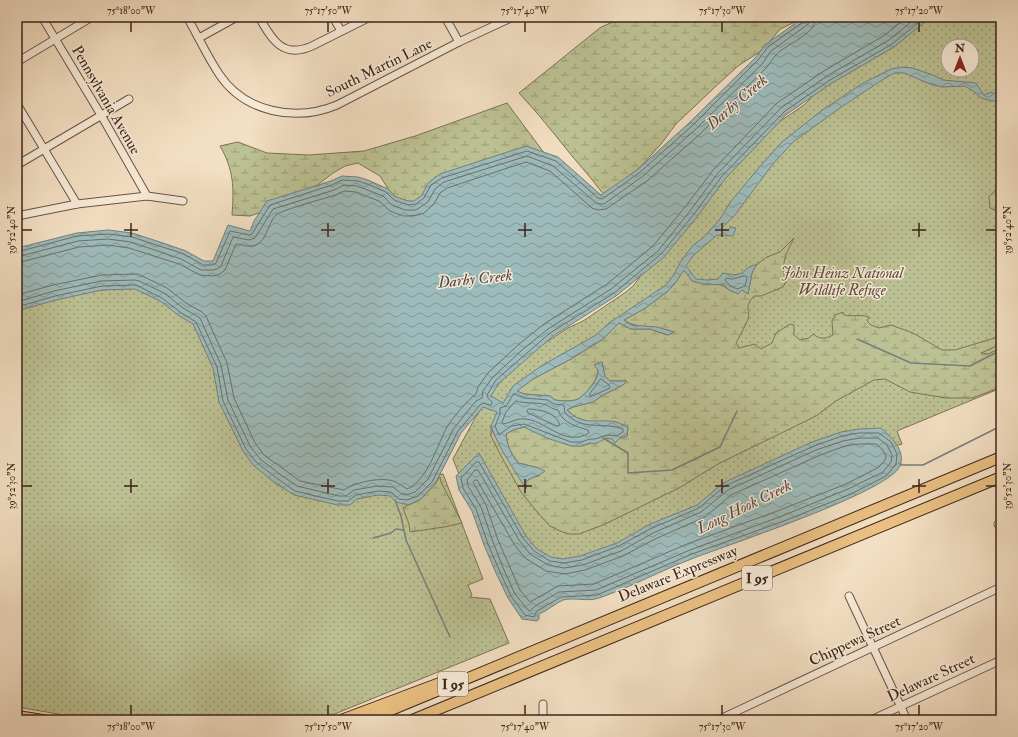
<svg xmlns="http://www.w3.org/2000/svg" width="1018" height="737" viewBox="0 0 1018 737" font-family="'IM FELL Double Pica',serif">
<style>
.green{fill:url(#green-dots);stroke:#7c7356;fill-rule:evenodd}
.wetland{fill:url(#wetland-marsh);stroke:#7c7356}
.water{fill:url(#water-waves);stroke:#767f7b}
.lines{fill:none;stroke-linecap:round;stroke-linejoin:round}
.shore{stroke:#6c706a;stroke-width:1}
.stream{stroke:#767f7b;stroke-width:1.5}
.minor-casing{stroke:#6a5444;stroke-width:9}
.highway-casing{stroke:#3c251a;stroke-width:12}
.minor{stroke:#f7ead8;stroke-width:7}
.highway{stroke:#eac082;stroke-width:10}
.ticks{fill:none;stroke:#3c251a;stroke-width:1.5}
.labels{text-anchor:middle;dominant-baseline:central;stroke-width:3;stroke-linejoin:round;paint-order:stroke}
.shield{fill:#f7ead8;stroke:#746053;stroke-width:1}
.shield-label{font-size:14px;font-weight:bold;fill:#3c251a}
.street-label{font-size:15px;fill:#3c251a;stroke:#f7ead8}
.park-label{font-size:15px;font-style:italic;fill:#5c4c38;stroke:#f7ead8}
.water-label{font-size:16px;font-style:italic;fill:#544a42;stroke:#f7ead8}
.neatline{fill:none;stroke:#3c251a;stroke-width:1.5}
.ticks-label{font-size:10px;text-anchor:middle;fill:#3c251a}
</style>
<defs>
<pattern id="green-dots" width="8" height="8" patternUnits="userSpaceOnUse"><rect width="8" height="8" fill="#bcc193"/><path d="M2 2h.1M6 6h.1" fill="none" stroke="#9a9d77" stroke-width="1.8" stroke-linecap="round"/></pattern>
<pattern id="wetland-marsh" width="20" height="14" patternUnits="userSpaceOnUse"><rect width="20" height="14" fill="#bcc193"/><path d="M1 5h8M5 5V1M11 12h8M15 12V8" fill="none" stroke="#9a9d77"/></pattern>
<pattern id="water-waves" width="16" height="10" patternUnits="userSpaceOnUse"><rect width="16" height="10" fill="#9dbbbb"/><path d="M0 5q4-4 8 0t8 0" fill="none" stroke="#819897"/></pattern>
</defs>
<rect width="100%" height="100%" fill="#f3dfc3"/>
<filter id="stains"><feTurbulence type="fractalNoise" baseFrequency=".005" numOctaves="4"/><feColorMatrix values="0 0 0 0 .2 0 0 0 0 .09 0 0 0 0 .02 0 0 0 .5 -.17"/></filter>
<radialGradient id="worn" r=".72"><stop offset=".6" stop-color="#630" stop-opacity="0"/><stop offset="1" stop-color="#630" stop-opacity=".3"/></radialGradient>
<g class="green">
<path d="M908 17H1001V388L897 431 902 444 863 455 577 563 491 555 453 459 475 418 494 389 501 381 528 354 568 328 583 321 626 292 634 285 642 274 646 258 779 122 804 105 818 91ZM948 46H972V70H948Z"/>
<polygon points="145,286 438,475 443,474 483,579 468,585 472,595 470,597 490,599 509,643 320,720 319,718 315,720 78,720 58,714 17,707 17,309 70,293"/>
</g>
<g class="wetland">
<path d="M625 17H801L793 23 780 29 764 49 738 66 715 87 676 124 661 144 642 165 607 198C600 191 596 184 589 176 565 149 544 119 519 93L601 27Z"/>
<path d="M507 103 591 216 402 211 380 176 358 163 345 166 333 173 316 186 285 204 250 216 232 215C234 188 234 170 220 146L238 142 267 153 309 155 364 151 415 136Z"/>
<polygon points="995,190 1001,190 1001,201 999,202 998,208 1000,210 997,211 990,208 989,197"/>
<path d="M794 238C786 254 780 264 786 282L783 287 761 296H754C743 308 751 309 748 319 745 327 740 335 736 343L739 348 755 344 761 349 772 343 776 333 790 324 794 325V335L800 340 809 338 813 334C821 340 825 339 833 335L832 321 835 315 843 312 844 315C853 317 861 314 869 317L867 321 871 325 879 328 891 325 913 333 942 350H955L1001 336V344L981 353 988 354 1001 348V385L999 388 972 398H946L910 392 885 379 874 380 836 401 816 416 718 464 679 488 603 525 579 534H569L560 531 550 526 538 513 521 492 500 454 491 436V426L494 434 526 488V481L533 477 539 476V468L518 463C511 454 507 445 506 434L513 430 524 427 582 446 607 438 612 439 615 443 620 438 627 436 628 427 615 422H590L575 417 567 410 573 407 593 402 603 395 623 385 626 381H610L605 376 602 362 594 365C595 366 597 369 598 370 599 378 585 396 578 399 572 402 562 401 555 400L550 396 524 394 516 391 533 379 571 359 603 339 619 323 631 329H650L667 335 673 332C658 325 638 330 624 320L644 309 668 291 676 282 684 269 692 281C705 285 719 280 729 290H742L748 294 752 273 756 265 767 257 780 252Z"/>
<polygon points="440,477 441,482 462,523 444,527 410,532 409,524 403,508 421,499 435,484"/>
</g>
<g class="water">
<path d="M804 17H931L894 47 832 83 787 114 725 179 697 217 664 257 616 296 553 336 499 383 491 396 503 403 513 386 541 366 596 335 609 323 666 285 673 276 681 261 693 245 703 238 720 219 731 201 762 164 782 142 821 111 863 83 891 69 902 67 912 68 933 75 943 80 976 83 984 95 991 92 1001 96V103L981 98 973 91 965 86 942 87 930 84 904 73H895L885 78 840 108 793 142 772 165 735 215 721 229 727 231 731 227 736 228 733 236 717 235 693 256 686 266 696 279 707 280 718 279 723 273C729 274 736 276 742 273 747 269 750 265 756 265L752 273 748 294 742 290 738 294 729 290 724 285 703 284 692 281 684 270 676 282 668 291 644 309 624 320 631 325 657 327 674 332 668 335 650 329H631L619 323 603 339 571 359 533 379 517 391 524 394 550 396 555 400C562 401 572 402 578 399 585 395 600 378 598 370 597 369 595 366 594 365L602 362 605 376 610 381H627L623 385 603 395 593 402 573 407 567 410C584 427 596 418 616 422 620 423 624 426 628 427L627 436 620 438 615 443 612 439 607 438 595 444 590 443 582 446H571L547 438 524 427 513 430 506 434C507 445 511 454 518 463L539 468 545 471C539 476 533 477 526 481V489C514 469 499 449 491 426L497 412 483 407 461 433 435 484 421 499 408 505 396 502 390 496 378 495 357 499 350 505H338L294 495 275 483 253 465 243 451 219 402 213 368 193 324 178 315 160 301 135 289 102 290 56 300 17 311V248L77 233 108 230 132 233 160 242 186 251 204 261H213L228 225 250 231 254 221 267 201 331 181 342 176 358 177 368 180 388 189 396 197 408 201H414L422 195 428 183 440 174 526 146 558 157 601 195 637 170 689 123 755 58 765 45Z"/>
<path d="M881 428C891 437 906 450 900 466 889 492 727 545 694 558 662 570 631 587 599 598 588 602 574 597 563 600 556 603 547 611 539 614V619L537 621 522 619 508 598 496 573 484 545 472 511 459 490 456 476 479 453 526 536 537 549 551 557 563 559 580 556 617 543 648 525 697 505 723 483 812 442 841 432 859 429Z"/>
</g>
<g class="lines">
<g class="shore">
<polyline points="17,252 77,236 108,234 132,237 184,254 203,265 213,265 216,263 230,231 249,235 252,234 270,205 332,185 342,180 358,181 367,184 386,192 394,200 408,205 416,204 424,198 431,185 442,178 527,151 556,161 598,198 602,199 639,173 692,126 758,60 768,47 803,22 805,17"/>
<polyline points="17,257 78,241 108,239 131,242 181,259 201,270 213,270 217,269 221,266 233,237 249,240 255,238 273,209 334,190 344,185 357,186 365,189 383,196 392,205 405,210 416,210 428,202 435,189 444,182 527,156 553,166 595,202 599,204 604,204 643,176 696,129 762,64 771,51 807,25 810,21 810,17"/>
<path d="M17 263 79 247 108 245 129 248 179 264 200 275 214 276 220 274 225 270 236 244C241 244 246 247 252 246 267 244 267 224 276 215 281 210 326 198 336 195L344 191 356 192 379 201 390 211 403 216H409L418 215 424 213 434 204 440 193 447 188 526 162 550 171 592 208 598 210 606 209 647 181 700 134 766 68C770 64 772 59 776 55 787 43 816 35 816 17"/>
<polygon points="745,276 747,278 745,286 737,289 731,286 725,280 726,278 732,279"/>
<path d="M17 295 53 285 102 275 138 274 167 288 186 303 202 312 206 316 227 363 234 398 255 443 264 455 300 481 344 490C355 482 383 476 396 482 400 484 403 487 407 489 427 481 437 446 447 427 453 417 467 401 476 394L478 387 488 373 518 345 544 324 607 284 653 246 685 207 714 169 777 103 824 71 885 35 907 17"/>
<polyline points="17,302 54,291 101,281 135,280 139,281 164,293 183,308 200,318 221,365 228,400 250,446 260,459 281,475 297,486 339,496 346,496 354,490 377,486 393,487 402,494 406,495 415,492 428,479 454,428 476,401 482,398 483,391 492,378 522,350 548,329 611,289 658,251 690,211 718,173 781,108 827,76 889,40 917,17"/>
<polyline points="17,307 55,296 102,286 136,285 162,298 180,312 196,322 217,367 223,401 246,449 256,462 278,479 295,491 316,496 338,501 348,501 356,495 378,491 391,492 399,499 407,500 418,496 432,482 458,431 480,405 483,403 490,405 492,404 492,402 488,398 487,395 496,380 550,333 614,293 661,254 694,214 722,176 785,111 830,80 892,44 925,17"/>
<polygon points="601,379 609,385 610,388 590,397 590,394"/>
<path d="M514 394 524 398 548 400 554 404 564 405 565 413C584 432 601 421 623 429V432L616 436 607 435 595 439H590L581 442H571L524 424 511 426 499 435 495 426 500 414V408L506 406Z"/>
<path d="M516 401C525 404 541 402 546 405 551 407 552 409 558 410 563 423 575 426 588 430L589 433C564 448 545 419 524 419 517 418 510 423 503 424L502 422 506 412Z"/>
<path d="M529 409C542 410 555 412 560 425L557 426 528 413 527 411Z"/>
<polygon points="859,433 879,433 891,442 897,454 896,464 886,476 851,494 784,521 692,554 597,595 561,597 537,611 534,617 525,615 511,596 500,572 488,544 476,509 463,488 461,478 476,462 479,462 523,538 534,551 550,561 564,563 582,560 619,546 650,529 699,508 725,486 814,446 842,436"/>
<polygon points="860,438 878,438 887,445 892,455 891,462 883,472 848,489 782,516 690,550 596,590 559,592 535,606 530,611 528,610 515,594 504,570 493,542 481,507 468,486 467,480 475,470 478,470 519,540 530,554 548,565 564,568 583,565 621,551 653,533 701,512 728,490 816,450 843,441"/>
<polygon points="860,444 876,444 882,449 886,456 885,460 879,467 846,484 780,510 687,544 594,584 558,586 530,602 520,590 498,540 486,505 473,482 475,480 477,480 514,544 525,558 546,571 565,574 585,570 623,556 655,539 705,517 731,495 818,456 845,446"/>
</g>
<g class="stream">
<polyline points="857,339 911,363 970,366 1001,350"/>
<polyline points="603,438 628,453 628,473 672,470 720,447 737,411"/>
<polyline points="900,464 902,465 923,465 1001,426"/>
<polyline points="395,500 401,516 406,540 450,637"/>
<polyline points="373,538 391,533 396,529 403,530"/>
</g>
<g class="minor-casing">
<g id="minor">
<polyline points="42,17 101,115 147,196"/>
<path d="M187 17C198 36 207 56 219 74 245 113 296 122 337 105L459 42 513 17"/>
<path d="M259 17C272 40 283 59 312 46L370 17"/>
<polyline points="333,17 341,31"/>
<polyline points="445,17 459,42"/>
<polyline points="199,38 237,17"/>
<polyline points="17,62 92,17"/>
<polyline points="17,104 77,204"/>
<polyline points="17,165 129,99"/>
<polyline points="17,216 77,204 147,196 183,201"/>
<polyline points="998,524 1001,529"/>
<polyline points="849,596 907,720"/>
<polyline points="543,720 543,704"/>
<polyline points="718,720 1001,587"/>
<polyline points="871,720 1001,660"/>
</g>
</g>
<g class="highway-casing">
<g id="highway">
<polyline points="17,716 43,720"/>
<polyline points="341,720 445,681"/>
<polyline points="367,720 1001,457"/>
<polyline points="412,720 1001,477"/>
</g>
</g>
<use href="#minor" class="minor"/>
<use href="#highway" class="highway"/>
</g>
<path class="ticks" d="M131 22V32M328 22V32M525 22V32M722 22V32M919 22V32M131 223V237M328 223V237M525 223V237M722 223V237M919 223V237M22 230H32M124 230H138M321 230H335M518 230H532M715 230H729M912 230H926M986 230H996M131 479V493M328 479V493M525 479V493M722 479V493M919 479V493M22 486H32M124 486H138M321 486H335M518 486H532M715 486H729M912 486H926M986 486H996M131 705V715M328 705V715M525 705V715M722 705V715M919 705V715"/>
<g class="labels">
<g class="shield">
<rect x="742" y="566" width="30" height="24" rx="3"/>
<rect x="438" y="672" width="30" height="24" rx="3"/>
</g>
<g class="shield-label">
<text x="757" y="578">I 95</text>
<text x="453" y="684">I 95</text>
</g>
<g class="street-label">
<text transform="translate(379 68) rotate(-26)">South Martin Lane</text>
<text transform="translate(106 100) rotate(60)">Pennsylvania Avenue</text>
<text transform="translate(678 574) rotate(-22)">Delaware Expressway</text>
<text transform="translate(855 641) rotate(-25)">Chippewa Street</text>
<text transform="translate(931 678) rotate(-25)">Delaware Street</text>
</g>
<g class="park-label">
<text x="842" y="273">John Heinz National<tspan x="842" dy="17">Wildlife Refuge</tspan></text>
</g>
<g class="water-label">
<text transform="translate(737 102) rotate(-41)">Darby Creek</text>
<text transform="translate(475 279) rotate(-6)">Darby Creek</text>
<text transform="translate(744 507) rotate(-26)">Long Hook Creek</text>
</g>
</g>
<rect width="1018" height="737" fill="none" stroke="#f3dfc3" stroke-width="44"/>
<g transform="translate(960 58)"><circle r="19" fill="#f7ead8" stroke="#ac9b8c"/>
<path d="M0-3L7 15L0 10L-7 15Z" fill="#8f2418"/>
<text y="-6" font-size="11" font-weight="bold" text-anchor="middle" fill="#3c251a">N</text>
</g>
<rect x="22" y="22" width="974" height="693" class="neatline"/>
<g class="ticks-label">
<text x="131" y="14">75°18'00"W</text>
<text x="328" y="14">75°17'50"W</text>
<text x="525" y="14">75°17'40"W</text>
<text x="722" y="14">75°17'30"W</text>
<text x="919" y="14">75°17'20"W</text>
<text transform="translate(11 230) rotate(-90)" y="4">39°52'40"N</text>
<text transform="translate(1007 230) rotate(-90)" y="4">39°52'40"N</text>
<text transform="translate(11 486) rotate(-90)" y="4">39°52'30"N</text>
<text transform="translate(1007 486) rotate(-90)" y="4">39°52'30"N</text>
<text x="131" y="730">75°18'00"W</text>
<text x="328" y="730">75°17'50"W</text>
<text x="525" y="730">75°17'40"W</text>
<text x="722" y="730">75°17'30"W</text>
<text x="919" y="730">75°17'20"W</text>
</g>
<rect width="100%" height="100%" filter="url(#stains)"/>
<rect width="100%" height="100%" fill="url(#worn)"/>
</svg>
